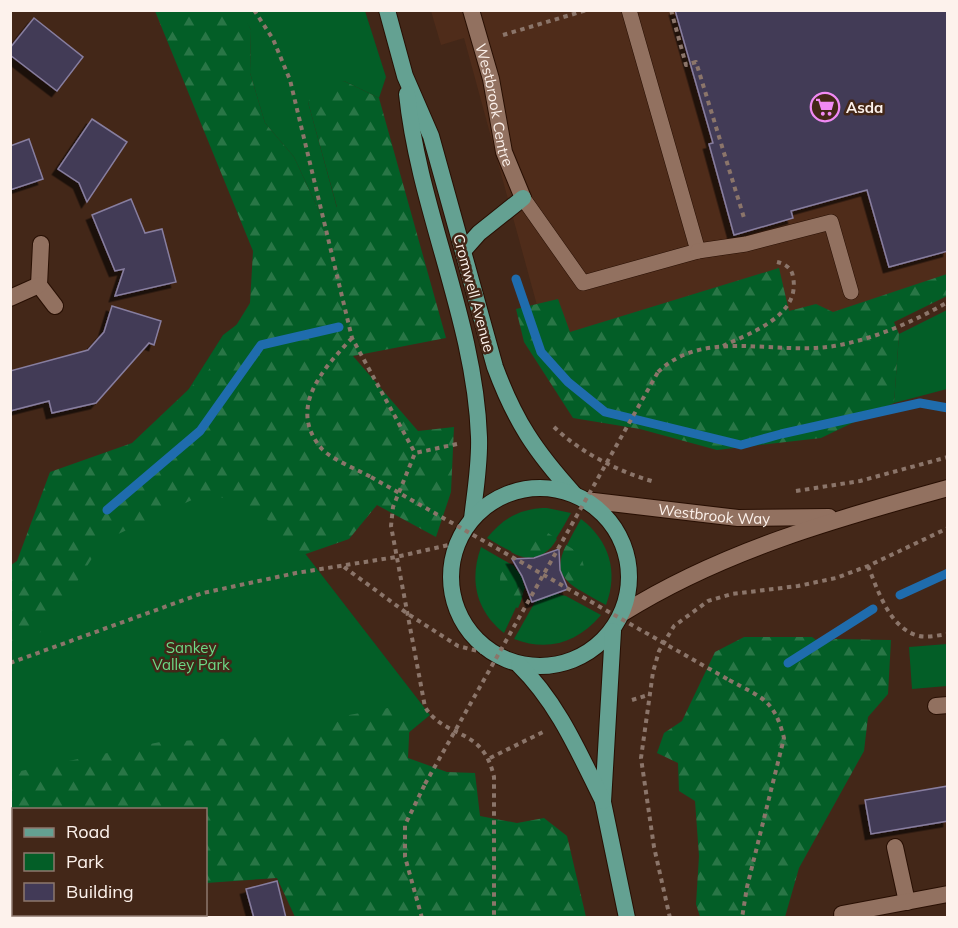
<svg xmlns="http://www.w3.org/2000/svg" width="958" height="928" viewBox="0 0 958 928" font-family="Mulish,sans-serif">
<style>
.built{fill:#4f2c1a}
.green{fill:#035e27}
.forest{fill:url(#forest-firs)}
.lines{fill:none;stroke-linecap:round;stroke-linejoin:round}
.stream{stroke:#1f6cad;stroke-width:9}
.building{fill:#423a57;stroke:#877e9f;stroke-width:1.5;filter:url(#shadow)}
.service-casing{stroke:#280f03;stroke-width:16}
.minor-casing{stroke:#280f03;stroke-width:18}
.tertiary-casing{stroke:#280f03;stroke-width:18}
.primary-casing{stroke:#280f03;stroke-width:18}
.path{stroke:#8b756a;stroke-width:4;stroke-dasharray:4.5 4.5;stroke-linecap:butt}
.service{stroke:#927160;stroke-width:15}
.minor{stroke:#927160;stroke-width:16}
.tertiary{stroke:#927160;stroke-width:16}
.primary{stroke:#64a192;stroke-width:16}
.path-bridge{stroke:#8b756a;stroke-width:4;stroke-dasharray:4.5 4.5;stroke-linecap:butt}
.labels{text-anchor:middle;dominant-baseline:central;stroke-width:5;stroke-linejoin:round;paint-order:stroke}
.street-label{font-size:15px;fill:#fdf2ec;stroke:#432718}
.poi-label{font-size:15px;font-weight:bold;fill:#fdf2ec;stroke:#432718;text-anchor:start}
.park-label{font-size:15px;fill:#6dda86;stroke:#432718}
</style>
<defs>
<pattern id="forest-firs" width="22" height="20" patternUnits="userSpaceOnUse" patternTransform="scale(1.5)"><rect width="22" height="20" fill="#035e27"/><path d="M5 1l3.5 6h-7zM16 11l3.5 6h-7z" fill="#297646"/></pattern>
<filter id="shadow"><feDropShadow dx="-5.5" dy="5.5" stdDeviation="0" flood-color="#0009"/></filter>
</defs>
<rect width="100%" height="100%" fill="#432718"/>
<polygon class="built" points="431,11 947,11 947,294 941,298 550,353 464,38 441,45"/>
<g class="green">
<polygon points="239,11 365,11 386,77 379,98 344,81 308,102 337,208 320,213 294,157 265,123 250,73 251,30"/>
<polygon points="260,307 273,512 430,715 336,793 206,810 14,810 14,912 11,912 11,599 159,436 223,335"/>
<polygon points="947,310 947,389 894,403 899,334"/>
<path d="M547 508 571 513C542 565 538 568 487 538 503 518 521 508 547 508Z"/>
<path d="M581 519C609 540 619 572 606 605 552 575 550 574 581 519Z"/>
<path d="M481 547 514 566 525 588 504 633C476 611 469 580 481 547Z"/>
<path d="M553 593 566 596 601 615C577 643 548 652 514 639L535 602Z"/>
<polygon points="947,644 947,686 912,689 909,647"/>
</g>
<g class="forest">
<polygon points="155,11 241,11 251,30 250,73 265,123 294,157 320,213 337,207 308,102 316,89 344,81 379,98 446,338 353,356 418,431 454,427 451,492 436,537 377,505 349,539 300,556 258,509 207,493 103,541 47,629 11,646 11,565 17,561 50,472 132,443 208,371 250,303 253,251"/>
<polygon points="779,268 789,311 816,304 833,312 947,274 947,296 894,322 899,334 894,403 821,438 717,450 640,429 573,418 524,342 516,309 558,299 570,332"/>
<path d="M539 531 548 533 557 539C546 558 529 563 511 552L523 537Z"/>
<path d="M566 545C586 555 588 571 579 590 559 577 556 567 566 545Z"/>
<path d="M505 561C526 574 528 587 518 608L509 605C499 592 497 575 505 561Z"/>
<polygon points="744,637 812,637 823,645 835,639 891,640 888,694 868,717 864,751 799,868 785,917 700,917 696,904 699,856 695,801 679,791 678,763 657,753 664,733 682,721 715,652"/>
<polygon points="388,708 410,716 408,758 447,772 475,773 480,816 517,823 544,818 567,836 586,917 295,917 277,878 206,883 206,810 14,810 14,914 31,915 11,917 11,773 160,742 317,734 349,715"/>
</g>
<g class="lines">
<g class="stream">
<polyline points="516,279 541,352 568,382 605,412 741,445 781,434 920,403 948,408"/>
<polyline points="107,510 200,431 261,345 339,327"/>
<polyline points="900,595 948,573"/>
<polyline points="788,663 873,609"/>
</g>
</g>
<g class="building">
<polygon points="675,10 948,10 948,251 889,267 867,190 791,211 793,218 734,235 709,144 713,143"/>
<polygon points="34,18 83,57 57,91 10,55 10,48"/>
<polygon points="92,119 127,142 87,202 79,183 58,169"/>
<polygon points="29,139 43,179 10,190 10,146"/>
<polygon points="131,199 145,233 162,229 176,282 115,296 124,269 115,271 92,215"/>
<polygon points="112,306 161,321 154,345 149,343 96,403 52,413 49,401 10,411 10,371 88,350 104,332"/>
<polygon points="559,549 560,570 568,589 532,602 522,576 512,559 534,558"/>
<polygon points="948,786 948,821 871,834 865,800"/>
<polygon points="277,881 286,918 254,918 246,889"/>
</g>
<g class="lines">
<g class="service-casing">
<g id="service">
<polyline points="523,198 583,283 698,251 629,10"/>
<polyline points="698,251 746,244 831,222 851,292"/>
</g>
</g>
<g class="minor-casing">
<g id="minor">
<path id="s1" d="M471 10 491 79 504 152 523 198"/>
<polyline points="41,244 39,285 55,306"/>
<polyline points="10,298 39,285"/>
<polyline points="936,706 948,705"/>
<polyline points="895,847 907,902"/>
<polyline points="842,914 948,894"/>
</g>
</g>
<g class="tertiary-casing">
<g id="tertiary">
<path id="s2" d="M585 500 738 518 829 517"/>
<path d="M623 613C722 551 835 519 948 488"/>
</g>
</g>
<g class="primary-casing">
<g id="primary">
<path d="M387 10 405 76 431 136 495 367C515 421 535 451 574 494"/>
<path d="M407 94C419 210 475 321 479 437 480 464 475 492 472 519"/>
<polyline points="463,251 479,233 523,198"/>
<circle cx="540" cy="577" r="89"/>
<polyline points="613,631 603,802 627,918"/>
<path d="M519 665C558 703 579 753 603 801"/>
</g>
</g>
<g class="path">
<polyline points="254,10 273,39 290,80 352,338 415,453"/>
<polyline points="671,10 686,65 696,62 745,221"/>
<polyline points="503,35 587,10"/>
<path d="M352 338C324 368 286 408 322 449 331 459 358 470 371 477"/>
<path d="M723 346C750 333 801 316 793 277 792 268 785 264 777 262"/>
<path d="M658 372C702 329 772 354 827 347 868 342 913 322 948 302"/>
<path d="M554 427C581 453 619 472 655 482"/>
<path d="M457 444 415 453 393 507 391 526 425 707C446 740 483 726 494 777V918"/>
<polyline points="796,491 860,481 948,457"/>
<path d="M868 566C878 591 890 629 919 636 928 638 939 635 948 634"/>
<polyline points="344,567 408,614 458,646 494,655"/>
<polyline points="10,663 203,593 296,573 396,557 457,543"/>
<path d="M729 680C762 698 774 699 784 738L747 887 742 918"/>
<polyline points="632,700 648,695"/>
<polyline points="490,758 543,732"/>
<polyline points="422,918 405,857 405,825 425,784"/>
<polyline points="670,918 654,847 641,758 653,672 659,651 674,626 708,601 732,594 798,586 836,578 868,566 948,528"/>
</g>
<use href="#service" class="service"/>
<use href="#minor" class="minor"/>
<use href="#tertiary" class="tertiary"/>
<use href="#primary" class="primary"/>
<g class="path-bridge">
<polyline points="371,477 729,680"/>
<polyline points="425,784 658,372"/>
</g>
</g>
<defs>
<g id="supermarket-ring" transform="scale(1.5)"><circle r="9.5" fill="#432718" stroke="#f18af4" stroke-width="1.5"/><path d="M-6-5.5h2.5l.6 2H6L4.5 2H-2.5L-4.4-4H-6ZM-1.5 3.2a1.3 1.3 0 1 0 .1 0ZM3 3.2a1.3 1.3 0 1 0 .1 0Z" fill="#f18af4"/></g>
</defs>
<g fill-rule="evenodd">
<use href="#supermarket-ring" x="825" y="107"/>
</g>
<g class="labels">
<g class="street-label">
<text stroke="none"><textPath href="#s1" startOffset="98">Westbrook Centre</textPath></text>
<text transform="translate(474 293) rotate(75)">Cromwell Avenue</text>
<text stroke="none"><textPath href="#s2" startOffset="130">Westbrook Way</textPath></text>
</g>
<g class="poi-label">
<text x="846" y="107">Asda</text>
</g>
<g class="park-label">
<text x="191" y="647">Sankey<tspan x="191" dy="17">Valley Park</tspan></text>
</g>
</g>
<rect width="958" height="928" fill="none" stroke="#fdf2ec" stroke-width="24"/>
<rect x="12" y="808" width="195" height="108" fill="#432718" stroke="#8d786d" stroke-width="1.5"/>
<rect x="24" y="828" width="30" height="9" fill="#64a192" stroke="#8d786d" stroke-width="1.5"/>
<text x="66" y="838" font-size="18" fill="#fdf2ec">Road</text>
<rect x="24" y="853" width="30" height="18" fill="#035e27" stroke="#8d786d" stroke-width="1.5"/>
<text x="66" y="868" font-size="18" fill="#fdf2ec">Park</text>
<rect x="24" y="883" width="30" height="18" fill="#423a57" stroke="#8d786d" stroke-width="1.5"/>
<text x="66" y="898" font-size="18" fill="#fdf2ec">Building</text>
</svg>
